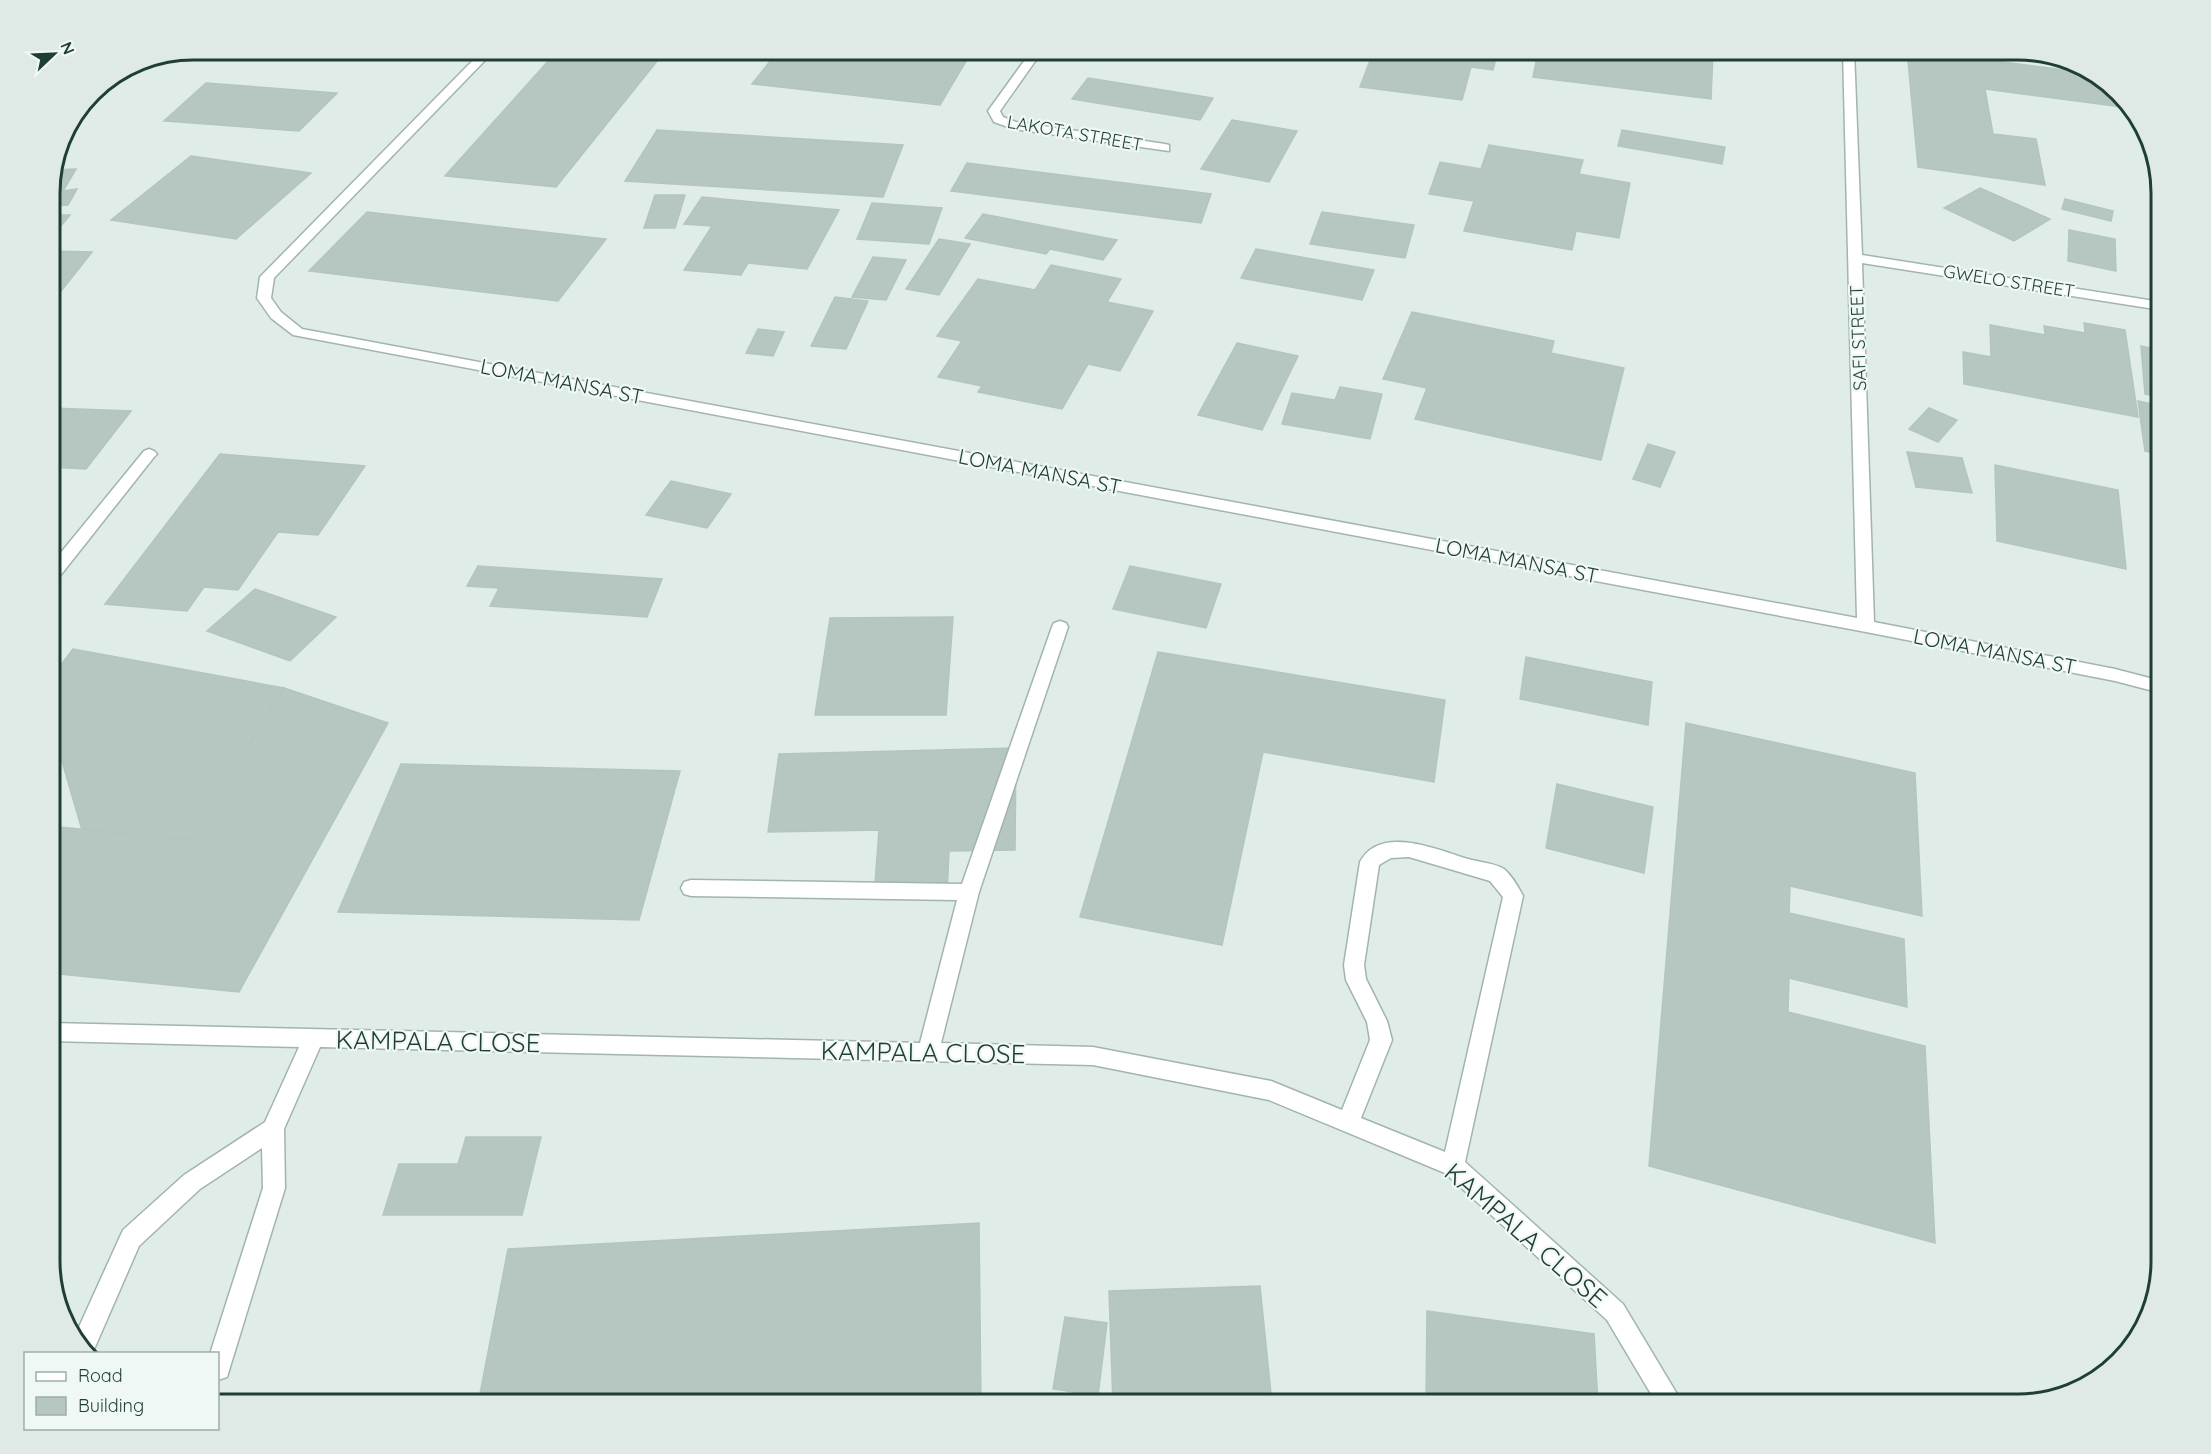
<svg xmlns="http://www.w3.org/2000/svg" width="2211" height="1454" viewBox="0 0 2211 1454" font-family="Quicksand,sans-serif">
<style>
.building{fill:#b5c7c0;stroke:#b2c6be;stroke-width:1.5}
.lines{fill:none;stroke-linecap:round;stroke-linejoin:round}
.minor-casing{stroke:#a2b4ae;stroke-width:3}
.minor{fill:#fff;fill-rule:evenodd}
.labels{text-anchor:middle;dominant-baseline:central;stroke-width:4.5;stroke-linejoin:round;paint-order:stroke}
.far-street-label{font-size:18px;fill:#1f3e36;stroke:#f0f8f5}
.street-label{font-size:21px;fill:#1f3e36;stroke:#f0f8f5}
.near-street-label{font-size:26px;fill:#1f3e36;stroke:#f0f8f5}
.rim{fill:none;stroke:#1f3e36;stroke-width:3}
</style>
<rect width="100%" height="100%" fill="#e0ece7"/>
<g class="building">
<polygon points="434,50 461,50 459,54 431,54"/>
<polygon points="558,50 666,50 556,187 445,176"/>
<polygon points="779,50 888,50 968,58 940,105 752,84"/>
<polygon points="1272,50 1321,50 1319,57 1271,52"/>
<polygon points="1374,50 1498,50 1493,70 1471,67 1462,100 1360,87"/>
<polygon points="1556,50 1691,50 1713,52 1711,99 1533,77 1537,57 1554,59"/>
<polygon points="1907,50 2097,74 2130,108 1985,89 1993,134 2036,139 2045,185 1918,167"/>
<polygon points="1088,78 1213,98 1200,120 1072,99"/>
<polygon points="206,83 337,93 299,131 164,121"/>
<polygon points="1232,120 1297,131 1269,182 1201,169"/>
<polygon points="657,130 903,145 883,197 625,181"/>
<polygon points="1622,130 1725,147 1722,164 1618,146"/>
<polygon points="1489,145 1583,160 1579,174 1630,183 1619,238 1576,231 1572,250 1464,231 1474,201 1429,194 1440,162 1481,169"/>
<polygon points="191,156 311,173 236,239 111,220"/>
<polygon points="967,163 1211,194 1201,223 951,191"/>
<polygon points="76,169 63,191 77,189 68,205 50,206 50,184 54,170"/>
<polygon points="1980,188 2050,219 2014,241 1944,208"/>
<polygon points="655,195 685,195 675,228 644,228"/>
<polygon points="702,197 839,210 807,269 748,263 741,275 684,270 712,226 684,224"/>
<polygon points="2065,199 2113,211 2111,221 2062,209"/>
<polygon points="872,203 942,208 929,244 857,239"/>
<polygon points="367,212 606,239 558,301 309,271"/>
<polygon points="1322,212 1414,225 1405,258 1310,244"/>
<polygon points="983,214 1117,240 1103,260 1050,249 1046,254 965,238"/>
<polygon points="50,215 70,215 50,239"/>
<polygon points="2069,230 2115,239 2116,271 2068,261"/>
<polygon points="939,239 970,244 939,295 906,289"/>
<polygon points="1256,249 1374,270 1362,300 1241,278"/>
<polygon points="50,251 92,252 50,305"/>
<polygon points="873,257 906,260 886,300 852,297"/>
<polygon points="1051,265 1121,279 1107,302 1153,311 1120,371 1088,364 1062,409 978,392 982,386 938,377 962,341 937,336 978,279 1035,290"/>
<polygon points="835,297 868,301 846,349 811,346"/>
<polygon points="1412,312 1554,341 1551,353 1624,368 1601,460 1415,419 1427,388 1383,379"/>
<polygon points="2084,323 2125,330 2138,417 1964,384 1963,352 1991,357 1990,325 2045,335 2044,326 2085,333"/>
<polygon points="758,329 784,332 773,356 746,353"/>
<polygon points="1237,343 1298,356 1262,430 1198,415"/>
<polygon points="2141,346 2161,350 2161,397 2145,394"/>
<polygon points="1340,387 1382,394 1370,439 1282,424 1292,393 1335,400"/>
<polygon points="2138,401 2161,406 2161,454 2145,451"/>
<polygon points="50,408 131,411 86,469 50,467"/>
<polygon points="1929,408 1957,420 1938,442 1909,429"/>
<polygon points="1648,444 1675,452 1660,487 1633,479"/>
<polygon points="1907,452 1962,458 1972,493 1916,487"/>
<polygon points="220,454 365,466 318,535 278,532 238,590 204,587 187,611 105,604"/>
<polygon points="1995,465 2118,490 2126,569 1997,541"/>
<polygon points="671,481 731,494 707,528 646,515"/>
<polygon points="478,566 662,579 647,617 490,606 499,588 467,586"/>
<polygon points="1130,566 1221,584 1206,628 1113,609"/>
<polygon points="255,589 336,617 290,661 207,631"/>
<polygon points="953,617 946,715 815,715 830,618"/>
<polygon points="73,649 284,688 190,840 82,830 59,751 50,751 50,679"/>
<polygon points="1158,652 1445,700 1434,782 1263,752 1222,945 1080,917"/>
<polygon points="1526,657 1652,682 1648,725 1520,699"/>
<polygon points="284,688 388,723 239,992 50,973 50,826 190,840"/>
<polygon points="1686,723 1915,773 1922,916 1790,886 1789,913 1904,939 1907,1007 1789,978 1788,1012 1925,1046 1935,1243 1649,1166"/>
<polygon points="1016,748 1015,850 949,851 947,895 874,897 879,830 768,832 779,754"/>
<polygon points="401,764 680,771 639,920 338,912"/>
<polygon points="1557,784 1653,807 1644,873 1546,848"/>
<polygon points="466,1137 541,1137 522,1215 383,1215 399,1164 458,1164"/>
<polygon points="979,1223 981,1404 478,1404 508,1249"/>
<polygon points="1260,1286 1272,1404 1113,1404 1109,1291"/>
<polygon points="1427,1311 1594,1334 1598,1404 1426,1404"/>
<polygon points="1065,1317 1107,1323 1098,1396 1053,1389"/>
</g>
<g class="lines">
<g class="minor-casing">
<g id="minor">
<polygon points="483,50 495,50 274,278 271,298 281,312 302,329 1857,618 1843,50 1854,50 1862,255 2161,302 2161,310 1862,263 1874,622 2115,669 2161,681 2161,693 2115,681 1866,632 293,335 271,318 257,298 260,277"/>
<polygon points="1032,50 1043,50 1000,111 1003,117 1016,122 1165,144 1169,145 1169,151 1014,129 994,122 988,111"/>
<polygon points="149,449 154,451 157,454 154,457 56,581 50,583 50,566 144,451"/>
<path d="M1060 621 1066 623 1068 627 979 892 941 1043 1093 1047 1271 1081 1342 1110 1370 1040 1367 1022 1346 980 1344 965 1360 862C1380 824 1438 850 1468 859 1478 862 1495 863 1504 869 1511 875 1519 888 1523 896L1465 1162 1623 1304 1683 1404H1657L1607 1320 1445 1173 1269 1100 1093 1065 320 1047 284 1129 285 1188 227 1377 218 1380V1354H210L263 1188 262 1148 200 1189 139 1246 92 1354H89L74 1338 123 1230 184 1175 265 1122 299 1047 50 1041V1023L920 1043 957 900 691 896 684 894 681 888 684 882 691 880 962 884 1052 627 1054 623ZM1409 857 1490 881 1503 897 1445 1152 1361 1118 1392 1040 1387 1021 1366 979 1364 965 1379 865 1391 858Z"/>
</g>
</g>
<use href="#minor" class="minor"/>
</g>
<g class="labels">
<g class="far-street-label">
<text transform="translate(1075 133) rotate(10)">LAKOTA STREET</text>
<text transform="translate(2009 281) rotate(9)">GWELO STREET</text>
<text transform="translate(1858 338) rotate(-92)">SAFI STREET</text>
</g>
<g class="street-label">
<text transform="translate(562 381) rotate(11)">LOMA MANSA ST</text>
<text transform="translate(1040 471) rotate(11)">LOMA MANSA ST</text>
<text transform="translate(1517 560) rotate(11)">LOMA MANSA ST</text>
<text transform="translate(1995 651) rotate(11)">LOMA MANSA ST</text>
</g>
<g class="near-street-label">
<text transform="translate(438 1041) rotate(1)">KAMPALA CLOSE</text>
<text transform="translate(923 1052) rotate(1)">KAMPALA CLOSE</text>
<text transform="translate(1526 1235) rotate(41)">KAMPALA CLOSE</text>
</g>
</g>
<path d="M0 0H2211V1454H0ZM193 60H2018A133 133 0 0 1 2151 193V1261A133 133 0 0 1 2018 1394H193A133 133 0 0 1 60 1261V193A133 133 0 0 1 193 60Z" fill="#dfe9e6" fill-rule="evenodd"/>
<path class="rim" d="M193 60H2018A133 133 0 0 1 2151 193V1261A133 133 0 0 1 2018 1394H193A133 133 0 0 1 60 1261V193A133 133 0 0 1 193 60Z"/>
<rect x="24" y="1352" width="195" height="78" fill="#f0f8f5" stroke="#9caea9" stroke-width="1.5"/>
<rect x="36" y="1372" width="30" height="9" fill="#ffffff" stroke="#9caea9" stroke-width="1.5"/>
<text x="78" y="1382" font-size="18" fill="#1f3e36">Road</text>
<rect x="36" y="1397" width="30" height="18" fill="#b5c7c0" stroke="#9caea9" stroke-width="1.5"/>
<text x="78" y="1412" font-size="18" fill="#1f3e36">Building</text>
<g transform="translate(54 54) rotate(67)" stroke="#f0f8f5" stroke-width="4.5" paint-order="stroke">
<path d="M0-4.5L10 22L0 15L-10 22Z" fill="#1f3e36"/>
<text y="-9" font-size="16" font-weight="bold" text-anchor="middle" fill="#1f3e36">N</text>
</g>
</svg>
